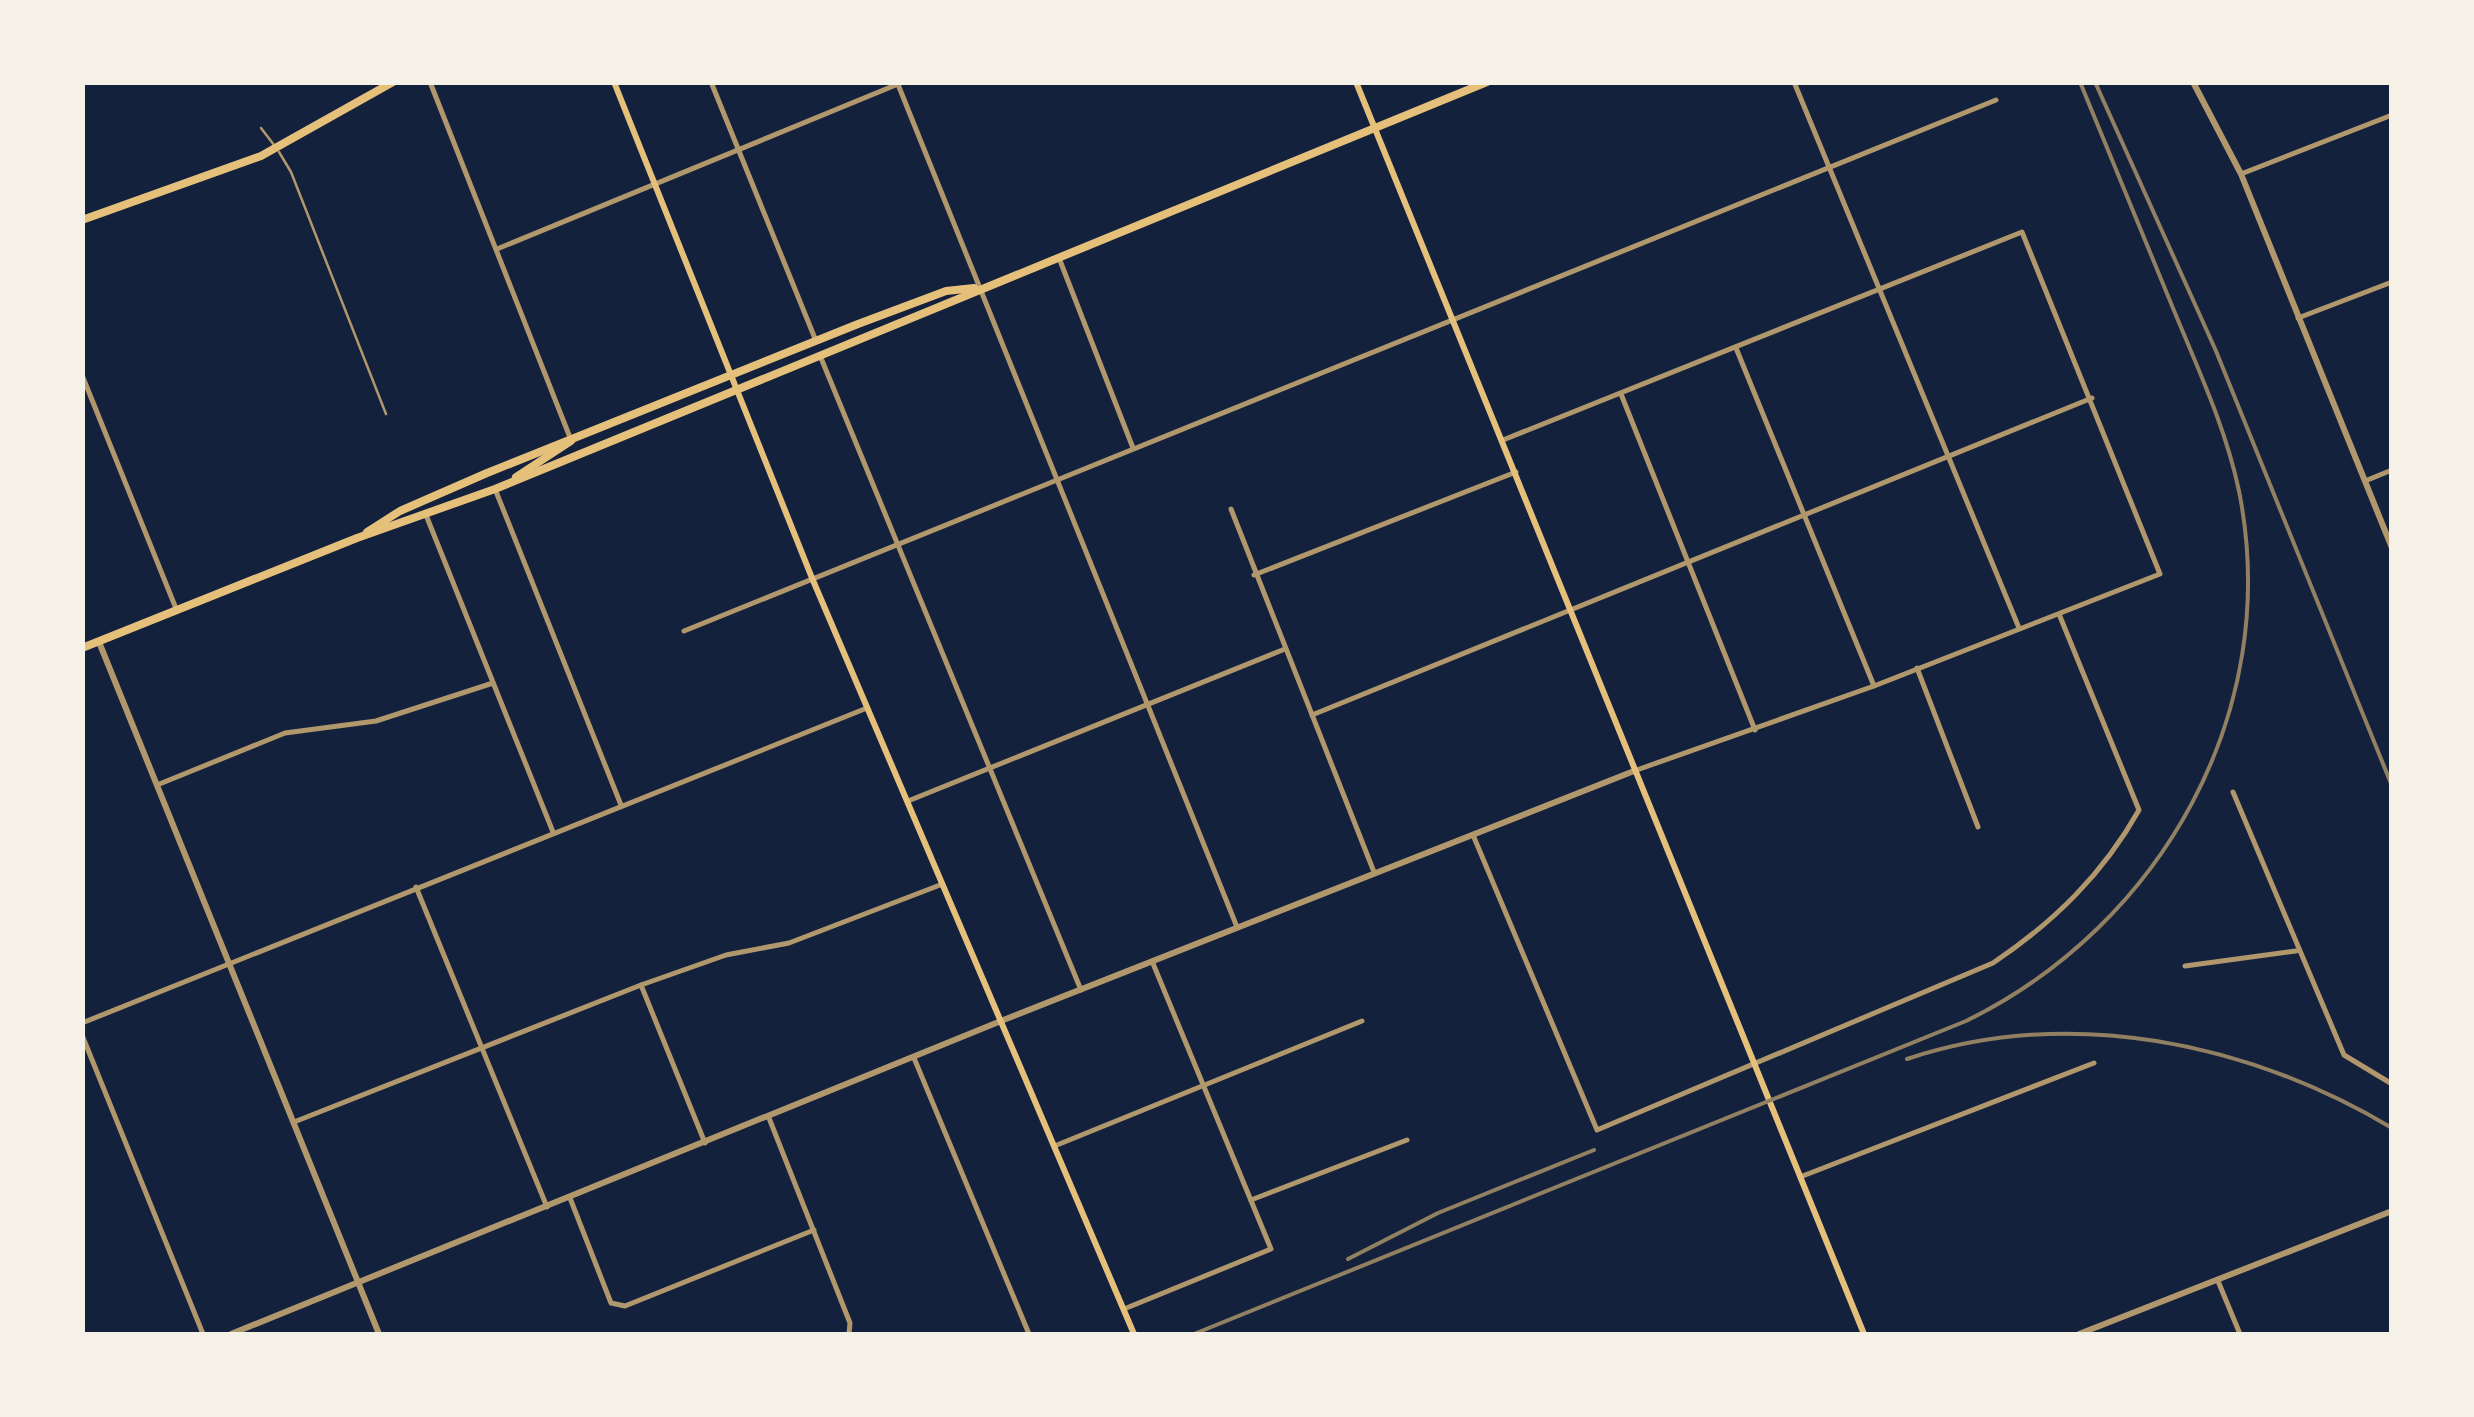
<svg xmlns="http://www.w3.org/2000/svg" width="2474" height="1417" viewBox="0 0 2474 1417" font-family="'DejaVu Sans',sans-serif">
<style>
.lines{fill:none;stroke-linecap:round;stroke-linejoin:round}
.service{stroke:#b1986c;stroke-width:2.5}
.minor{stroke:#b1986c;stroke-width:5}
.tertiary{stroke:#b1986c;stroke-width:6}
.secondary{stroke:#e5c07b;stroke-width:6}
.primary{stroke:#e5c07b;stroke-width:8}
.rail{stroke:#918062;stroke-width:4}
</style>
<rect width="100%" height="100%" fill="#14213d"/>
<g class="lines">
<g class="service">
<polyline points="261,128 274,145"/>
<polyline points="279,152 291,172 386,414"/>
</g>
<g class="minor">
<polyline points="430,82 571,440"/>
<polyline points="711,82 816,341"/>
<polyline points="897,82 1237,927"/>
<polyline points="1794,82 2019,628"/>
<polyline points="2241,174 2392,115"/>
<polyline points="497,249 903,82"/>
<polyline points="1059,258 1133,448"/>
<polyline points="2298,318 2392,282"/>
<polyline points="1736,348 1874,686"/>
<polyline points="821,358 1081,990"/>
<polyline points="82,375 177,611"/>
<polyline points="1621,394 1755,730"/>
<polyline points="1503,440 2022,232 2160,574 1874,686 1634,771"/>
<polyline points="2365,481 2392,470"/>
<polyline points="495,489 621,805"/>
<polyline points="1231,509 1374,872"/>
<polyline points="426,515 553,832"/>
<polyline points="1254,575 1516,472"/>
<polyline points="684,631 1996,100"/>
<polyline points="1917,668 1978,827"/>
<polyline points="1312,715 2092,398"/>
<polyline points="157,785 285,733 376,721 493,683"/>
<polyline points="2233,792 2344,1055 2392,1084"/>
<polyline points="908,801 1285,649"/>
<path d="M1473 835 1597 1130 1993 963C2054 922 2103 874 2139 810L2059 614"/>
<polyline points="416,887 547,1207"/>
<polyline points="2185,966 2296,951"/>
<polyline points="641,985 705,1143"/>
<polyline points="82,1023 867,708"/>
<polyline points="82,1035 203,1334"/>
<polyline points="914,1058 1029,1334"/>
<polyline points="769,1118 850,1323 849,1334"/>
<polyline points="294,1122 641,985 726,955 789,943 940,885"/>
<polyline points="1057,1145 1362,1021"/>
<polyline points="1800,1177 2094,1063"/>
<polyline points="570,1198 611,1303 625,1306 814,1230"/>
<polyline points="1251,1200 1407,1140"/>
<polyline points="2218,1281 2240,1334"/>
<polyline points="1124,1309 1271,1249 1152,961"/>
</g>
<g class="tertiary">
<polyline points="2193,82 2241,174 2392,548"/>
<polyline points="99,642 379,1334"/>
<polyline points="231,1334 1001,1021 1634,771"/>
<polyline points="2079,1334 2392,1211"/>
</g>
<g class="secondary">
<polyline points="614,82 812,578 1134,1334"/>
<polyline points="1356,82 1864,1334"/>
</g>
<g class="primary">
<polyline points="82,220 261,156 393,82"/>
<polyline points="516,477 571,441"/>
<polyline points="367,532 400,511 487,473 858,324 946,291 974,288"/>
<polyline points="82,648 357,538 495,489 1487,82"/>
</g>
<g class="rail">
<polyline points="2095,82 2216,351 2392,786"/>
<path d="M1907 1059C2070 1005 2247 1042 2392 1128"/>
<polyline points="1348,1259 1438,1213 1594,1150"/>
<path d="M1194 1334 1966 1021C2162 925 2283 710 2239 491 2226 429 2199 371 2175 313 2143 236 2112 159 2080 82"/>
</g>
</g>
<rect width="2474" height="1417" fill="none" stroke="#f6f1e7" stroke-width="170"/>
</svg>
